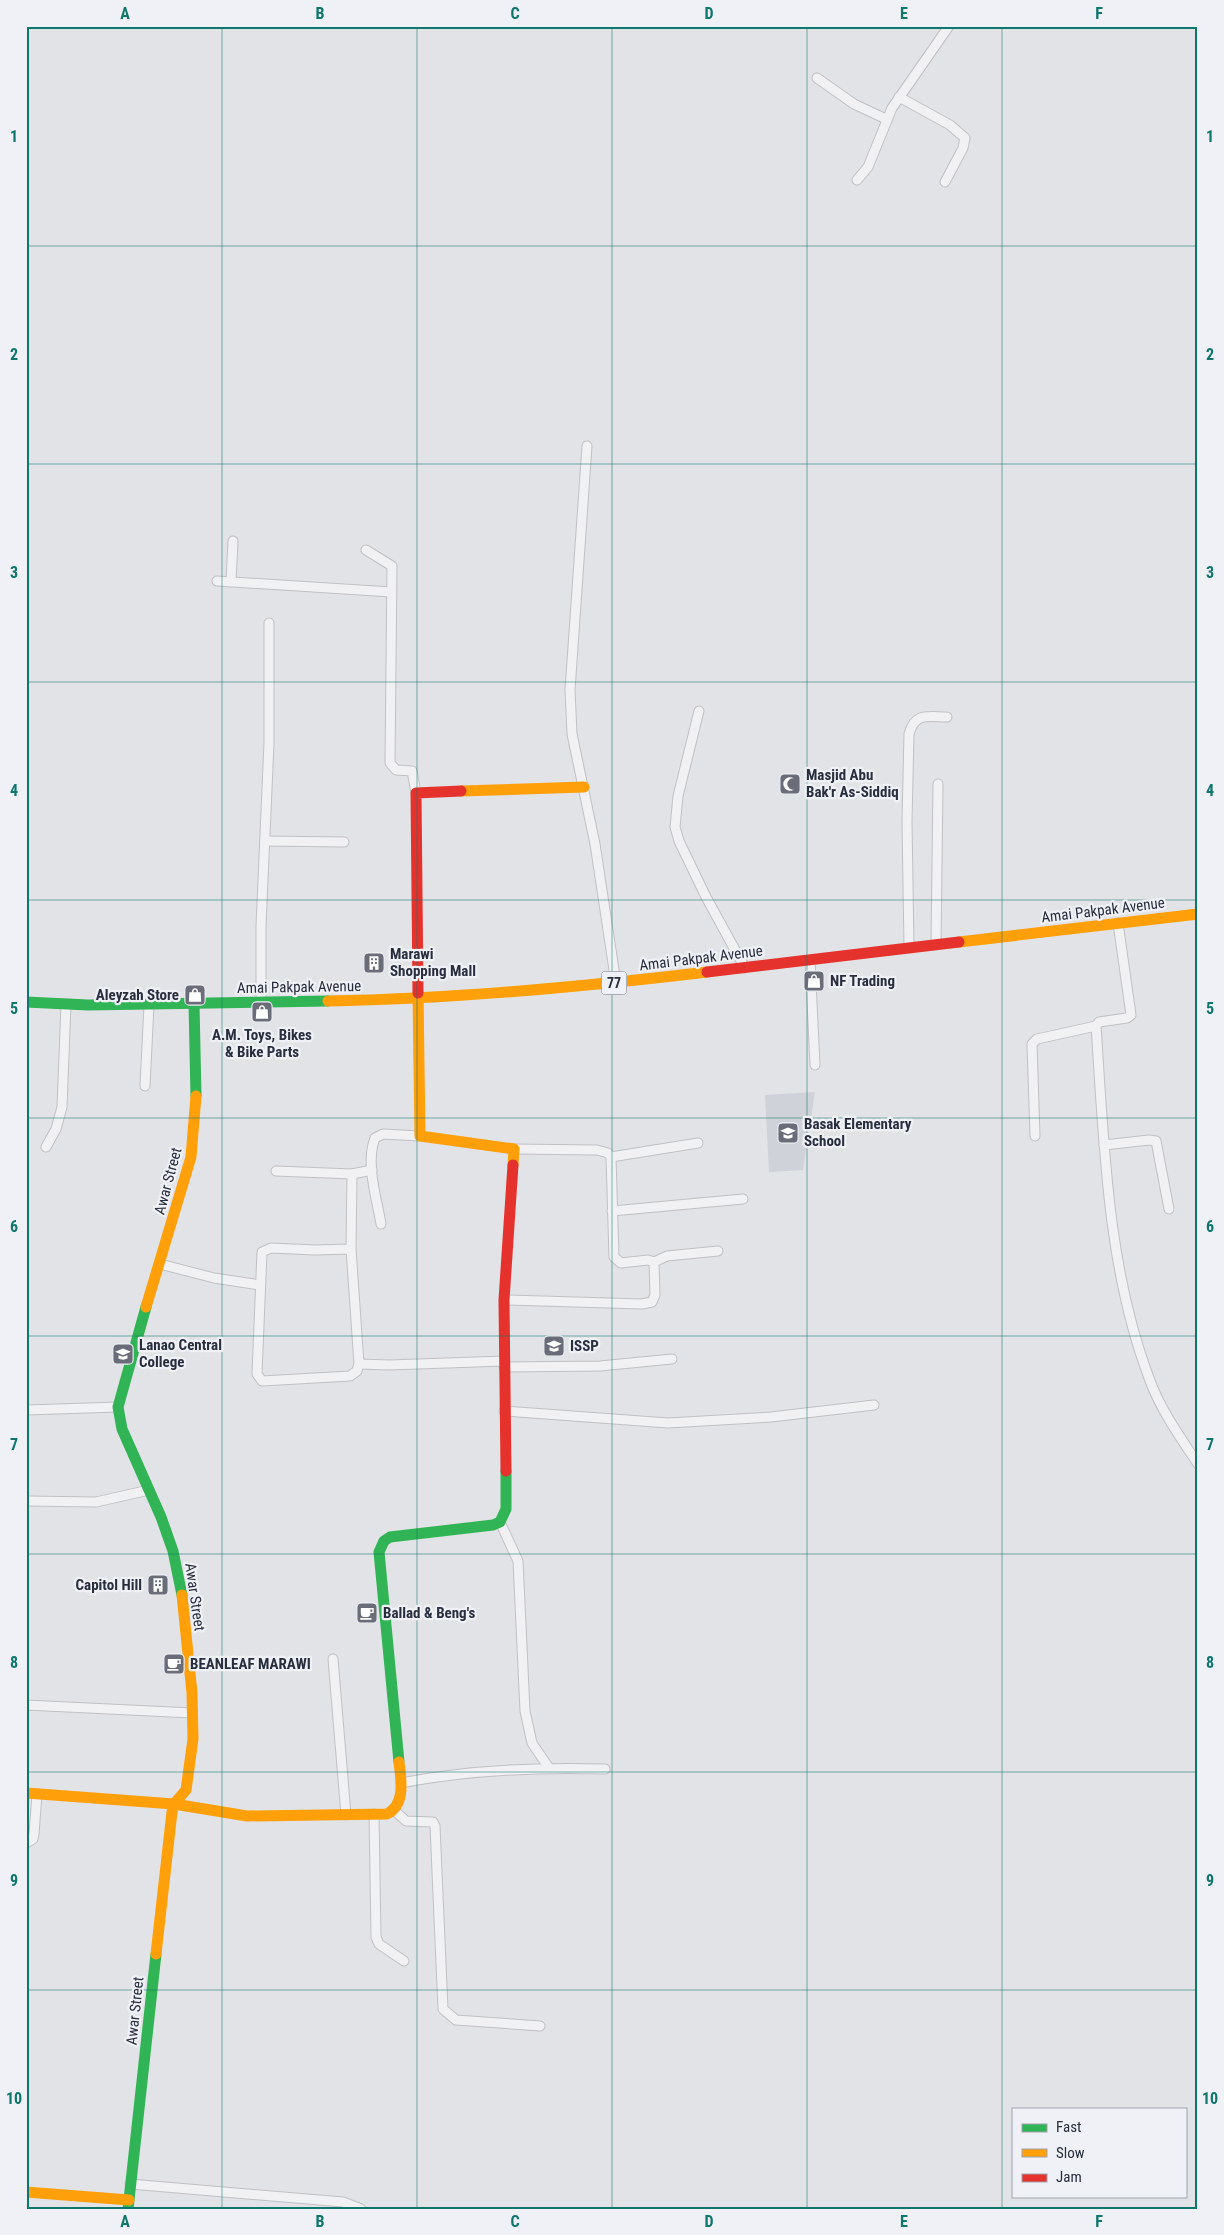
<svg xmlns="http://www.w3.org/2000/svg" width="1224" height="2235" viewBox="0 0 1224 2235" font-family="'Roboto Condensed',sans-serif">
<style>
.built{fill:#d0d2d9}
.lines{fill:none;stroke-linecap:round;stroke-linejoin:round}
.street-casing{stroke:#c0c1c4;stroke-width:11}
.street{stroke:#f1f1f3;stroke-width:9}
.fast{stroke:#30b455;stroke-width:11}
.slow{stroke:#ff9f0a;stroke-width:11}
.jam{stroke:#e5322d;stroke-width:11}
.grid{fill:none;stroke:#0f766e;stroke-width:1;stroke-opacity:0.55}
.labels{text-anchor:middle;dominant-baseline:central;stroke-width:4.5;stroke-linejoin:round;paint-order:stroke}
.shield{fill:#eff1f6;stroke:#646876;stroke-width:1}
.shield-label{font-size:14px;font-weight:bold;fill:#292e3f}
.poi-label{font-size:15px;font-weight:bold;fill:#292e3f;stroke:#eff1f6;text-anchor:start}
.street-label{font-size:15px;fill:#292e3f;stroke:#eff1f6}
.neatline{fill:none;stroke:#0f766e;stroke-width:2}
.grid-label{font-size:16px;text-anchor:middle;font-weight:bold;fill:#0f766e}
</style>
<rect width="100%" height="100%" fill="#e2e3e6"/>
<polygon class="built" points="815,1092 803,1170 769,1172 765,1095"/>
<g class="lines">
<g class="street-casing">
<g id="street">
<polyline points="817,78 854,104 886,119"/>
<polyline points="899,97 950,125 965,138 963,148 945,182"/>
<polyline points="857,180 868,167 892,108 949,26"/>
<polyline points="587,446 570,690 572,734 595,844 616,983"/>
<polyline points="366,550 392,566 390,763 396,770 412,771 416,793"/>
<polyline points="217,581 391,592"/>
<polyline points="231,582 233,541"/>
<polyline points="699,711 678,796 675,827 679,841 706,897 745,968"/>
<polyline points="265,841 344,842"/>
<path d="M1118 923 1131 1015 1127 1018 1099 1022 1096 1026C1104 1143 1107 1267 1149 1378 1160 1409 1180 1437 1198 1464"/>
<polyline points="936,944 938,784"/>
<path d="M909 948 907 821 909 734C915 712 928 717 947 717"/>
<polyline points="810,960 815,1065"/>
<polyline points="261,1003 261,926 269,743 269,623"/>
<polyline points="145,1086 149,1005"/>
<polyline points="1035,1136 1032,1044 1037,1039 1096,1026"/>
<polyline points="1104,1145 1149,1140 1156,1141 1169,1209"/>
<polyline points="46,1147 56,1129 62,1107 66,1004"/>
<polyline points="611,1157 698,1143"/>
<polyline points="276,1171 352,1174"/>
<polyline points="612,1211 743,1199"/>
<path d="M381 1224C377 1199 365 1163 375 1138L383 1134 420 1136"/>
<polyline points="351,1249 315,1250 271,1248 262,1252 257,1374 262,1381 350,1376 357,1371 359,1364 351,1249 352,1174 372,1170"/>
<polyline points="654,1262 667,1256 718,1251"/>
<polyline points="160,1264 214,1278 260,1285"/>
<polyline points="504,1300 642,1304 652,1302 655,1295 654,1262 648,1260 621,1263 614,1257 611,1157 608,1153 597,1150 514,1149"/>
<polyline points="359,1364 389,1365 504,1361"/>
<polyline points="504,1367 600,1366 672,1359"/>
<polyline points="26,1410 118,1407"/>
<polyline points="504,1411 668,1423 771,1417 874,1405"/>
<polyline points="26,1501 96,1502 149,1490"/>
<polyline points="500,1522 518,1561 525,1711 532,1743 549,1768"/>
<polyline points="333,1659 346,1815"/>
<polyline points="26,1705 192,1713"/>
<path d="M401 1783C468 1770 536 1767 605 1769"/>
<polyline points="395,1811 406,1821 433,1822 435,1826 443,2009 456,2020 540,2026"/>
<polyline points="374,1814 376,1937 379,1944 404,1961"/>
<polyline points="26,1843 33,1839 34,1834 37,1794"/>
<polyline points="130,2184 343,2202 361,2209"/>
</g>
</g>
<use href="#street" class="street"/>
<g class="fast">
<polyline points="26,1002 88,1005 328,1001"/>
<polyline points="194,1004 196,1096"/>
<polyline points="146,1307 118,1407 122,1429 161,1517 173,1551 182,1595"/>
<polyline points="399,1762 379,1552 384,1541 390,1537 493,1525 500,1522 506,1509 506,1471"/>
<polyline points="128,2209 156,1954"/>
</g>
<g class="slow">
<polyline points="461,791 584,787"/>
<polyline points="959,942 1198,914"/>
<polyline points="418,993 420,1136 514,1149 513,1165"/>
<path d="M328 1001C455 999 581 987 707 972"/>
<polyline points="146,1307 191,1157 196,1096"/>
<path d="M26 1793 174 1804 247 1816 387 1814C406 1804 401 1780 399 1762"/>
<polyline points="156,1954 172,1812 174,1804 186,1790 193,1739 192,1693 182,1595"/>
<polyline points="26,2192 129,2200"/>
</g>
<g class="jam">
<polyline points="707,972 959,942"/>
<polyline points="418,993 416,793 461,791"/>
<polyline points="506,1471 504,1300 513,1165"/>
</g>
</g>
<path class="grid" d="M222 26V2209M417 26V2209M612 26V2209M807 26V2209M1002 26V2209M26 246H1198M26 464H1198M26 682H1198M26 900H1198M26 1118H1198M26 1336H1198M26 1554H1198M26 1772H1198M26 1990H1198"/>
<defs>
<g id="mosque-square" transform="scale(1.125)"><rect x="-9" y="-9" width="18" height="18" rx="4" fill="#6a6d79" stroke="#eff1f6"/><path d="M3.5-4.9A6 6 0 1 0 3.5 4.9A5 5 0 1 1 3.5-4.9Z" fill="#fff"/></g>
<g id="building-square" transform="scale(1.125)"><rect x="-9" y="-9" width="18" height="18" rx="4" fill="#6a6d79" stroke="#eff1f6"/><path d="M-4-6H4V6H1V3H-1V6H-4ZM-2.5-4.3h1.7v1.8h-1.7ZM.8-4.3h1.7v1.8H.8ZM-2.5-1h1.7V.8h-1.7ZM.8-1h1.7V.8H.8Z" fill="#fff"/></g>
<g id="shop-square" transform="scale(1.125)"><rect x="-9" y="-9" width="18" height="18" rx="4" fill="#6a6d79" stroke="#eff1f6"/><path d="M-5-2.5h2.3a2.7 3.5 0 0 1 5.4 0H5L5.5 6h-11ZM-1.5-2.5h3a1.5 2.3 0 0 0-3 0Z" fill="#fff"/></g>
<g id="school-square" transform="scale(1.125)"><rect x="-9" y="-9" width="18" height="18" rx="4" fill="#6a6d79" stroke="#eff1f6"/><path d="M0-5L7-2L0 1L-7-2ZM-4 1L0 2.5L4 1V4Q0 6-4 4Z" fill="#fff"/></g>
<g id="university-square" transform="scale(1.125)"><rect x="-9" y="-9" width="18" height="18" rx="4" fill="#6a6d79" stroke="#eff1f6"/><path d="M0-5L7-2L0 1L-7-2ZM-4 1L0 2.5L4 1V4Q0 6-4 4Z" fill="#fff"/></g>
<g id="cafe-square" transform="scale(1.125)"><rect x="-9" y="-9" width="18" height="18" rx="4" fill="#6a6d79" stroke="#eff1f6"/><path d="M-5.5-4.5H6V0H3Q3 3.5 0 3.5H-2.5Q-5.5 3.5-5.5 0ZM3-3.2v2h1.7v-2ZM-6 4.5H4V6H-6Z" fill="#fff"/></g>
</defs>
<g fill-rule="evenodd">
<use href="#mosque-square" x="790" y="784"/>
<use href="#building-square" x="374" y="963"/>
<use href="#shop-square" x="814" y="981"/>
<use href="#shop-square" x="195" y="995"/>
<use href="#shop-square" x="262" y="1012"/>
<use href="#school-square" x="788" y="1133"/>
<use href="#school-square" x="554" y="1346"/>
<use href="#university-square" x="123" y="1354"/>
<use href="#building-square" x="158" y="1585"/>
<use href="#cafe-square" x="367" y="1613"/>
<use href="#cafe-square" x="174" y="1664"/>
</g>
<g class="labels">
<rect class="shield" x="601.5" y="971.5" width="25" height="23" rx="4"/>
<g class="shield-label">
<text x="614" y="983">77</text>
</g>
<g class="poi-label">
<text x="806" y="775">Masjid Abu<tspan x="806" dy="17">Bak'r As-Siddiq</tspan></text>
<text x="390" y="954">Marawi<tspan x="390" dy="17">Shopping Mall</tspan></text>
<text x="830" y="981">NF Trading</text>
<text x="179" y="995" text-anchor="end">Aleyzah Store</text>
<text x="262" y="1035" text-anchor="middle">A.M. Toys, Bikes<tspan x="262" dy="17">&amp; Bike Parts</tspan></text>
<text x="804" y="1124">Basak Elementary<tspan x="804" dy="17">School</tspan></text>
<text x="139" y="1345">Lanao Central<tspan x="139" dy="17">College</tspan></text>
<text x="570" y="1346">ISSP</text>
<text x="142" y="1585" text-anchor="end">Capitol Hill</text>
<text x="383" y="1613">Ballad &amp; Beng's</text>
<text x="190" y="1664">BEANLEAF MARAWI</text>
</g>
<g class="street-label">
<text transform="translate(1103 910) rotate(-7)">Amai Pakpak Avenue</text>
<text transform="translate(701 958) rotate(-7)">Amai Pakpak Avenue</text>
<text transform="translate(299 987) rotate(-1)">Amai Pakpak Avenue</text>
<text transform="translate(168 1181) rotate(-75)">Awar Street</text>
<text transform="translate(195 1597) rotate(82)">Awar Street</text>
<text transform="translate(135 2011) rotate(-84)">Awar Street</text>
</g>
</g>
<rect width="1224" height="2235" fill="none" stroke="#eff1f6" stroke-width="55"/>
<rect x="1012" y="2108" width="175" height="90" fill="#eff1f6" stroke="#a0a3ad"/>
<rect x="1022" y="2124" width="25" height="8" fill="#30b455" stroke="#a0a3ad"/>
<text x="1056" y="2132" font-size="15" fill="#292e3f">Fast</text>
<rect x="1022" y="2149" width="25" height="8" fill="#ff9f0a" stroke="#a0a3ad"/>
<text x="1056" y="2158" font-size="15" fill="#292e3f">Slow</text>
<rect x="1022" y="2174" width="25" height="8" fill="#e5322d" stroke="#a0a3ad"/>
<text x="1056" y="2182" font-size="15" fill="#292e3f">Jam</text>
<rect x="28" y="28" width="1168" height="2180" class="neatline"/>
<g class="grid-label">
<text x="125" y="19">A</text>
<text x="320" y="19">B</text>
<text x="515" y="19">C</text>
<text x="709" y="19">D</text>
<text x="904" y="19">E</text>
<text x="1099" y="19">F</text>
<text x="14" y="142">1</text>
<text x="1210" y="142">1</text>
<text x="14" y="360">2</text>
<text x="1210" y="360">2</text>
<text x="14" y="578">3</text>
<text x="1210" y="578">3</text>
<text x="14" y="796">4</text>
<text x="1210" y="796">4</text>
<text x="14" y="1014">5</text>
<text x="1210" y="1014">5</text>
<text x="14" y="1232">6</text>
<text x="1210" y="1232">6</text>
<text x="14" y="1450">7</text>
<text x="1210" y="1450">7</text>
<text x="14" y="1668">8</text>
<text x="1210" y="1668">8</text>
<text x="14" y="1886">9</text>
<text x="1210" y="1886">9</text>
<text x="14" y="2104">10</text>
<text x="1210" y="2104">10</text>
<text x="125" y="2227">A</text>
<text x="320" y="2227">B</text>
<text x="515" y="2227">C</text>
<text x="709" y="2227">D</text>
<text x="904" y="2227">E</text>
<text x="1099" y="2227">F</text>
</g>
</svg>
